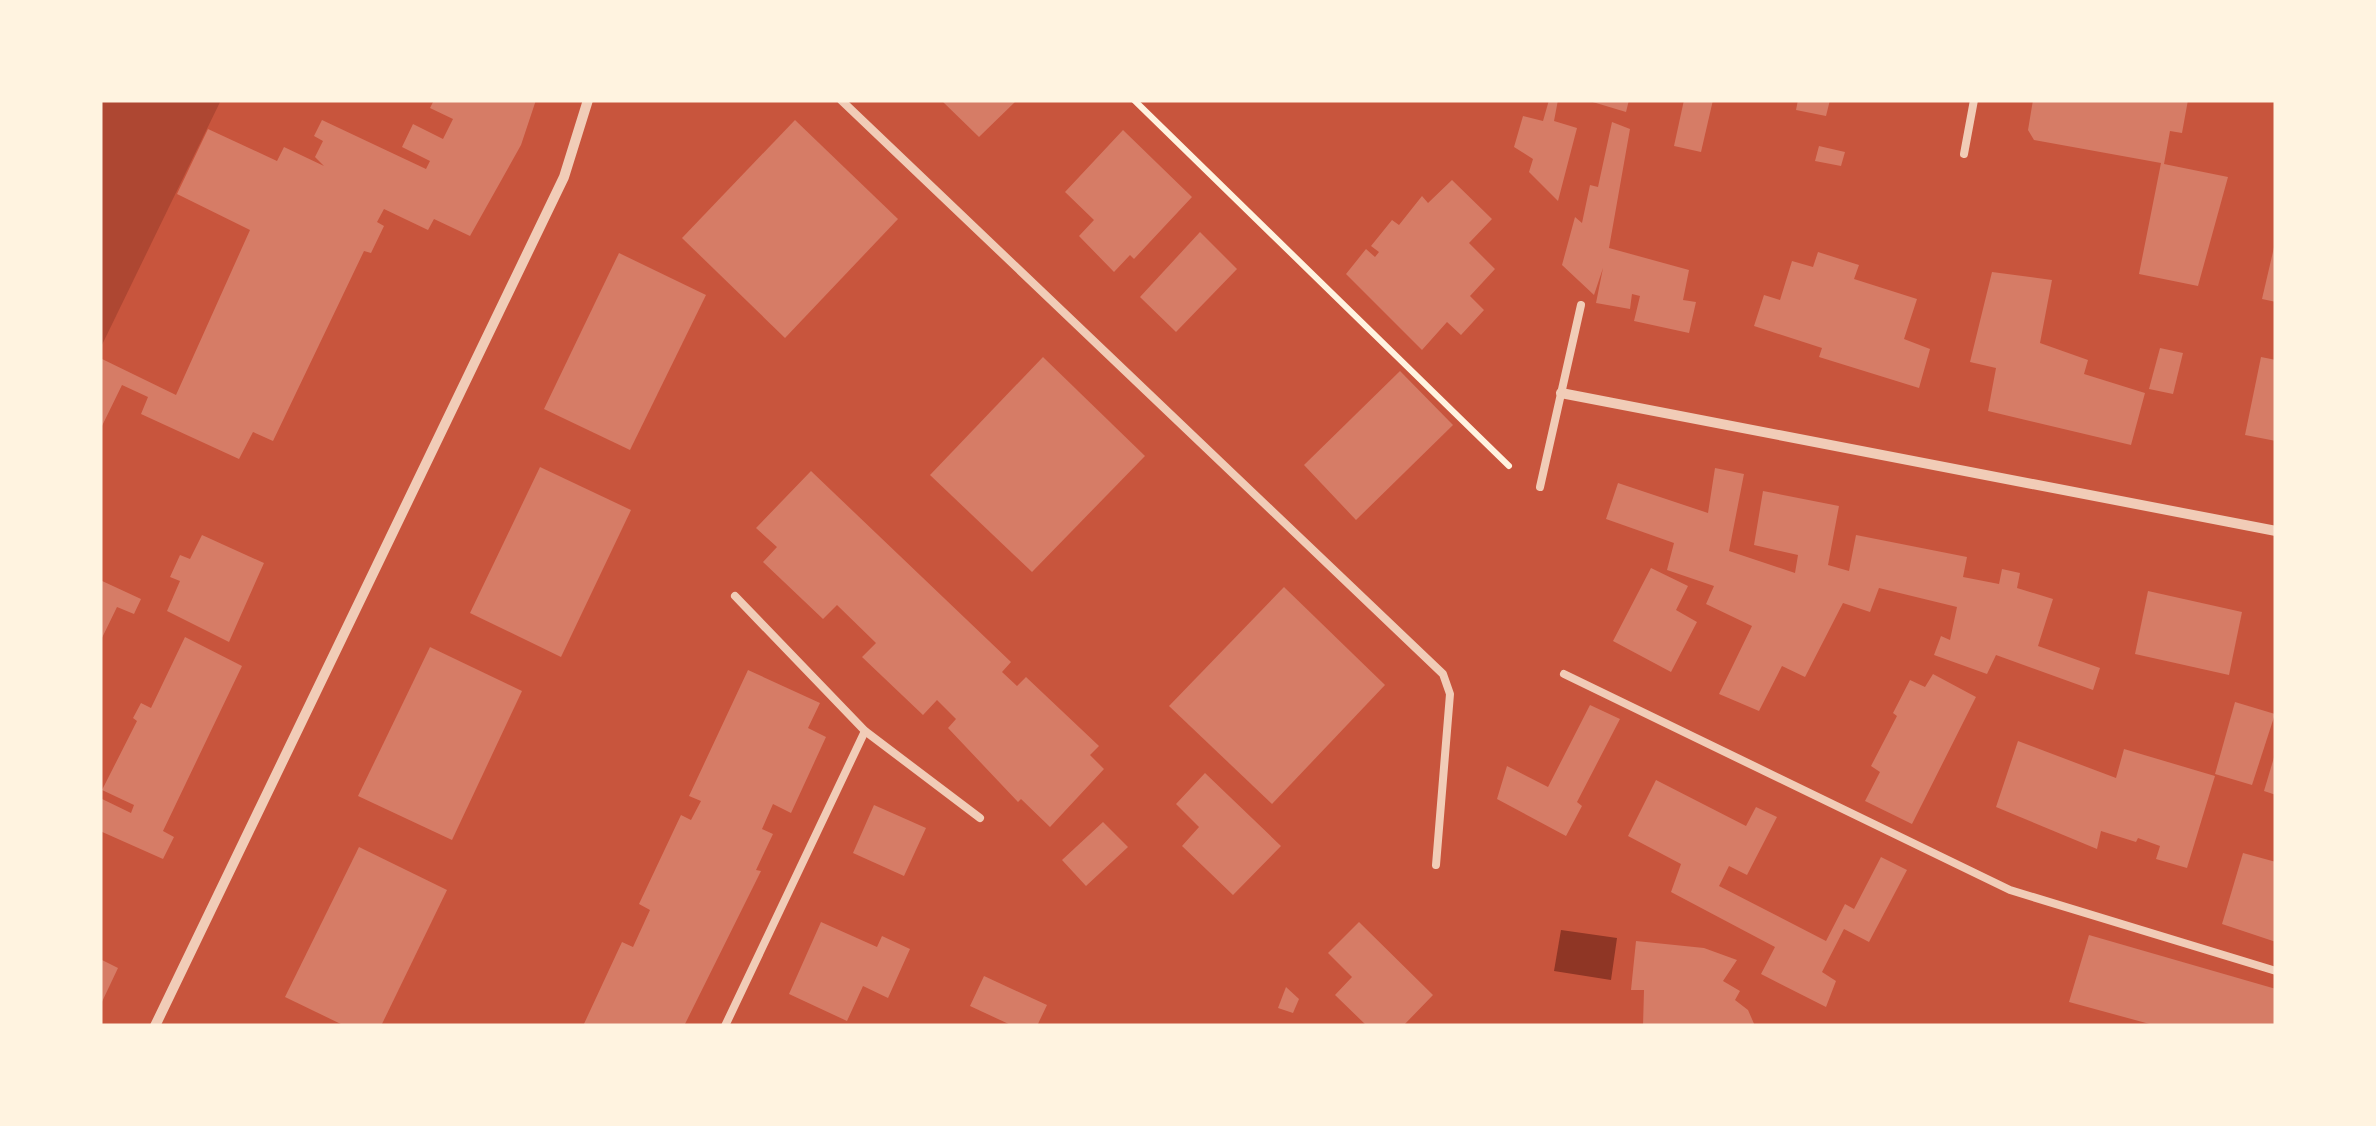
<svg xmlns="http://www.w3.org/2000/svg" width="2376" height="1126" viewBox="0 0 2376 1126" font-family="Spectral,serif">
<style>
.green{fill:#ae4732}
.water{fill:#8f3625}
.building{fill:#d67c66}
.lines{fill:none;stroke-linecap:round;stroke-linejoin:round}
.path{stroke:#fff3e0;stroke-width:6}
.service{stroke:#f1ccb7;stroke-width:8}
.minor{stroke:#f1ccb7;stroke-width:10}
</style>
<rect width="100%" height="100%" fill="#c8553d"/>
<polygon class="green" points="100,100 221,100 100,349"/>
<polygon class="water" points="1561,930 1617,938 1611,980 1554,971"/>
<g class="building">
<polygon points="434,100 536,100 521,145 470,236 434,219 428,230 384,209 377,222 384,226 371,253 364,251 273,441 253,432 239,459 141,414 148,397 122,385 100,430 100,358 176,395 250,230 177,194 208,129 277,161 284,147 324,166 315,157 323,141 314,136 322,120 426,169 430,161 402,147 413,124 443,139 453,119 430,108"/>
<polygon points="941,100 1017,100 979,137"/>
<polygon points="1549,100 1558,100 1554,121 1577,128 1558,201 1529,172 1533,159 1514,147 1523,116 1543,121"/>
<polygon points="1586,100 1629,100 1626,112"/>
<polygon points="1684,100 1713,100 1701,152 1674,146"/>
<polygon points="1798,100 1830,100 1826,116 1796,110"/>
<polygon points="2033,100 2188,100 2182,133 2170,131 2164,164 2228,177 2198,286 2139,274 2161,163 2034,140 2028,130"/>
<polygon points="795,120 898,219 785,338 682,238"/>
<polygon points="1612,122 1630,129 1609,248 1689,270 1683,300 1696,302 1689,333 1634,321 1640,296 1632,294 1630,309 1596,303 1603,268 1594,295 1562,265 1575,217 1582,223 1590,185 1598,187"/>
<polygon points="1123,130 1192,197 1134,259 1130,255 1114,272 1079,236 1094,220 1065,192"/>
<polygon points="1819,146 1845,152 1841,166 1815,161"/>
<polygon points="1452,180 1492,219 1469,243 1495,269 1470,296 1484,310 1461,335 1447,322 1422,350 1346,274 1366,249 1375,257 1379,252 1371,246 1392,220 1399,225 1422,196 1428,203"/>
<polygon points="1200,232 1237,269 1176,332 1140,297"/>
<polygon points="2275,243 2276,243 2276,302 2262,299"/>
<polygon points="1818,252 1859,265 1854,279 1917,299 1904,339 1930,349 1919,388 1819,357 1822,348 1754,326 1764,295 1780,300 1792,261 1813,267"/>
<polygon points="619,253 706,295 630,450 544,409"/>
<polygon points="1992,272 2052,280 2040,343 2088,360 2084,374 2145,393 2131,445 1988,411 1996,368 1970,362"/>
<polygon points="2160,348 2183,353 2173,394 2149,389"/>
<polygon points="1043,357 1145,456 1032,572 930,475"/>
<polygon points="2261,357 2276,360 2276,441 2245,435"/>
<polygon points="1400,371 1453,425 1356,520 1304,465"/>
<polygon points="540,467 631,510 561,657 470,613"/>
<polygon points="1715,468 1744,474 1729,551 1795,573 1798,555 1754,545 1763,491 1839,506 1828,565 1849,571 1856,535 1967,557 1963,577 1999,584 2002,569 2020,573 2017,588 2053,599 2038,646 2100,668 2093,690 1996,655 1987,674 1934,655 1941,636 1950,640 1957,607 1879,588 1870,612 1843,603 1805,677 1782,666 1759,711 1719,694 1752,626 1706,604 1714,586 1667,570 1674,543 1606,519 1618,483 1708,513"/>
<polygon points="811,471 1011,662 1002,672 1017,686 1026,677 1099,746 1090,755 1104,769 1050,827 1021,799 1018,802 948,728 956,719 937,700 923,715 862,657 876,643 837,605 823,619 763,562 777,547 756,528"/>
<polygon points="202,535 264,563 229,642 167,611 180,581 170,577 180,555 190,559"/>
<polygon points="1651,568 1688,586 1676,610 1697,622 1671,672 1613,641"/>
<polygon points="100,580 141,599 134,614 117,607 100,642"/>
<polygon points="1284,587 1385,685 1272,804 1169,706"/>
<polygon points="2148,591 2242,612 2229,675 2135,654"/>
<polygon points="185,637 242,666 163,831 174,837 163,859 100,831 100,798 131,813 134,805 102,790 137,721 133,718 141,703 151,708"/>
<polygon points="430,647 522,691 452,840 358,796"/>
<polygon points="748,670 820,703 808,728 826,737 791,813 773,804 762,829 773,834 756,870 761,871 684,1026 583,1026 622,942 633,947 650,910 639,904 681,815 691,820 701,801 689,796"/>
<polygon points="1933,674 1976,697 1912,824 1865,801 1880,772 1871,766 1897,716 1893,713 1910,680 1925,687"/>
<polygon points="2235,702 2275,714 2252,785 2215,774"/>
<polygon points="1590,705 1620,719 1577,802 1582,806 1566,836 1497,799 1507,766 1548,787"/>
<polygon points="2018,741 2116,778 2124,749 2215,776 2187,868 2156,859 2160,846 2138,838 2136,842 2101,831 2097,849 1996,807"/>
<polygon points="2275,754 2276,755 2276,795 2264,791"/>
<polygon points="1205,773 1281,846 1233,895 1182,846 1199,827 1176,804"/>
<polygon points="1656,780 1746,826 1756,807 1777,817 1747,875 1729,866 1719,886 1826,941 1845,904 1854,909 1881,857 1907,870 1869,942 1844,929 1822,972 1836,981 1826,1007 1761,974 1775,947 1671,892 1681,864 1628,836"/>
<polygon points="874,805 926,828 904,876 853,853"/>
<polygon points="1103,822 1128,847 1086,886 1062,860"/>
<polygon points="359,847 447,890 381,1026 345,1026 285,997"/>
<polygon points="2243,853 2276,862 2276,942 2222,924"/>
<polygon points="821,922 877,947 882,936 910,949 888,998 863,986 847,1021 789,994"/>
<polygon points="1359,922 1433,995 1403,1026 1367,1026 1335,995 1352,977 1328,953"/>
<polygon points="2089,935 2276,989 2276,1026 2157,1026 2069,1002"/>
<polygon points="1636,941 1704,948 1737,960 1723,981 1740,991 1735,1000 1748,1010 1755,1026 1643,1026 1644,990 1631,990"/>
<polygon points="100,959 118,968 100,1006"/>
<polygon points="984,976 1047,1005 1037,1026 1013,1026 970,1006"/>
<polygon points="1286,987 1299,999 1293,1013 1278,1008"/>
</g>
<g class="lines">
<polyline class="path" points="1134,100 1509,466"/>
<g class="service">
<polyline points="841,100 1443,674 1450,694 1436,865"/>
<polyline points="1964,154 1974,100"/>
<polyline points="1540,487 1581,305"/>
<polyline points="735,596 865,731 980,818"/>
<polyline points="1564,674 2010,890 2276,971"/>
<polyline points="725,1026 865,731"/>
</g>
<g class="minor">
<polyline points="1561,393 2276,531"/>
<polyline points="155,1026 564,177 588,100"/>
</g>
</g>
<rect width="2376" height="1126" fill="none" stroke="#fff3e0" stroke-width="205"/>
</svg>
